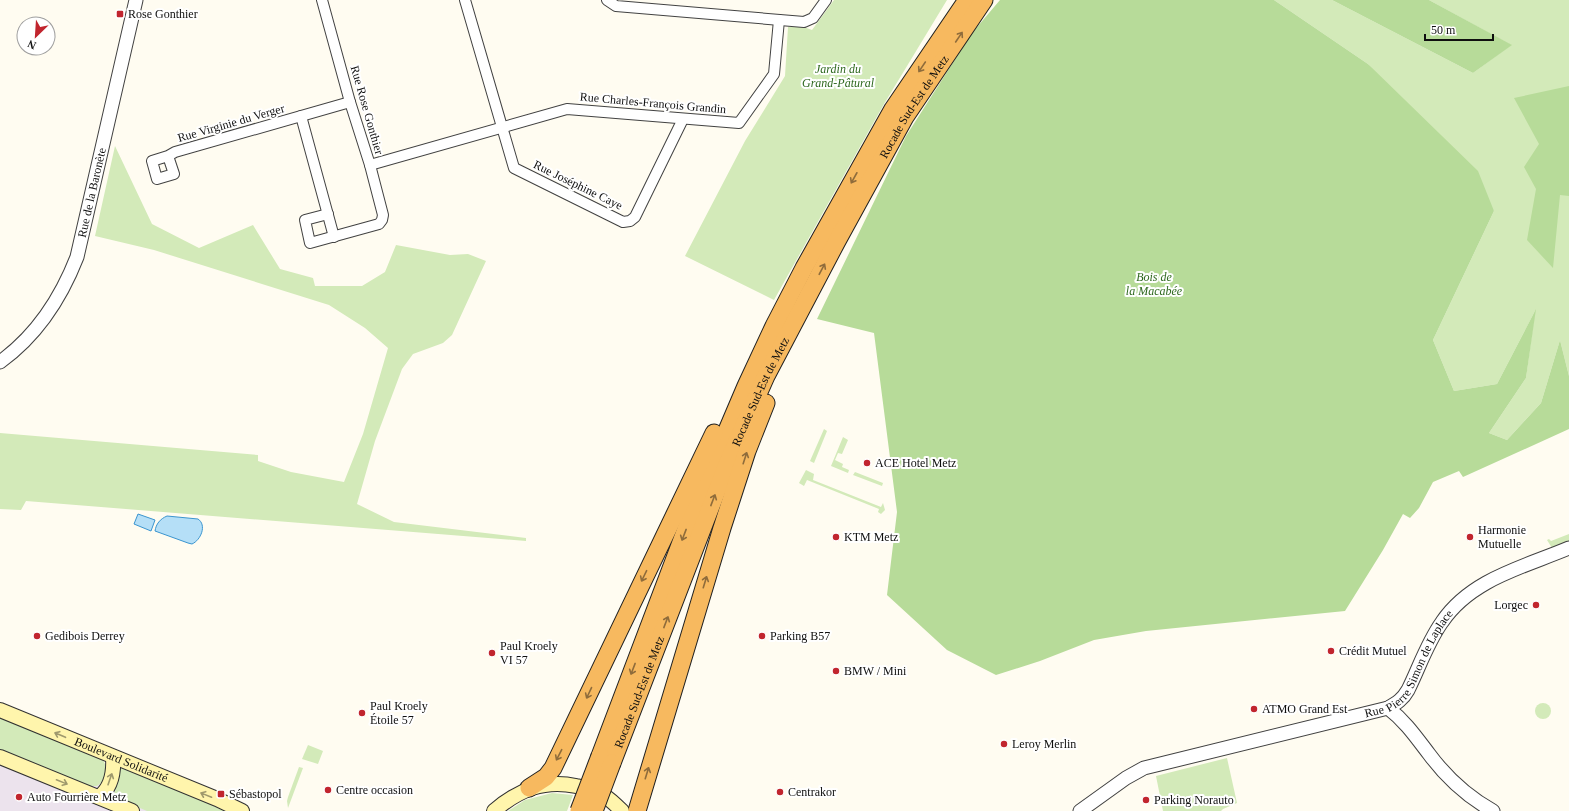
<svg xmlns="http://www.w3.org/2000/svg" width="1569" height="811" viewBox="0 0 1569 811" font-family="Georgia,serif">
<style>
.industrial{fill:#ece3ed}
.green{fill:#d3eab9}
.forest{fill:#b7db99}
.water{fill:#b5dff7;stroke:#3b95cf}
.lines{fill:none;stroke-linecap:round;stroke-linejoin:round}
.minor-casing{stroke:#424242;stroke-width:12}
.tertiary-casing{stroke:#424242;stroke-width:15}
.secondary-casing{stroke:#313131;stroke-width:16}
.trunk-casing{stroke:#202020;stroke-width:19}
.minor{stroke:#fff;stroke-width:10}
.tertiary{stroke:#fff;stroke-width:13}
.secondary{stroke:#fff5ac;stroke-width:14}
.trunk{stroke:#f7b95f;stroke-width:17}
.trunk-bridge-casing{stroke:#202020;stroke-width:19;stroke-linecap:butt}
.trunk-bridge{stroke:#f7b95f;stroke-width:17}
.oneway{stroke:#8f6c3b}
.oneway2{stroke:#9f996d}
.poi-dot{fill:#c1252e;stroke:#fff;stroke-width:1.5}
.labels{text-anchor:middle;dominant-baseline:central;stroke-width:4;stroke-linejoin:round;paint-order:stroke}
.poi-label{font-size:12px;fill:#0f0f0f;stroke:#fff;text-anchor:start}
.park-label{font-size:12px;font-style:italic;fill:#2e681e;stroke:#fff}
.street-label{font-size:12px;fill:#0f0f0f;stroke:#fff}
</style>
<rect width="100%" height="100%" fill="#fffcf1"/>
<polygon class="industrial" points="0,749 175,811 0,811"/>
<g class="green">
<polygon points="834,0 947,0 884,104 774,300 685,256 745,141 785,76 788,27 804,27 812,30"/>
<polygon points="1274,0 1332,0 1473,73 1511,45 1429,0 1569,0 1569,376 1560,340 1541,403 1507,440 1489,433 1526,378 1535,311 1497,384 1454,391 1433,340 1494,211 1368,64"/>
<polygon points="115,146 152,224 199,248 253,225 280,269 313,278 315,286 362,286 385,272 396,245 450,255 468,254 486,261 452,335 443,343 413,354 402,369 375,441 357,504 394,522 526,538 526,541 26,501 21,510 0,509 0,433 258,455 258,461 291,472 344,482 363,434 388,348 365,328 329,305 154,250 95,236"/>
<polygon points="824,429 827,431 814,463 810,461"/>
<polygon points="843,437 848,440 842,454 838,453 835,460 843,464 842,467 849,470 848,473 831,466"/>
<polygon points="806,470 814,474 813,480 881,507 883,503 885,510 881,514 878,512 879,509 807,480 804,486 799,483"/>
<polygon points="855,472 883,483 882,486 853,475"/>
<polygon points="1569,534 1569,542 1552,548 1547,540 1549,539 1551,541"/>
<circle cx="1543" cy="711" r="8"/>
<polygon points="0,715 101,756 108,770 102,782 97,786 86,786 0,751"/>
<polygon points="308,745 323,751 318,764 302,759"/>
<polygon points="1227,758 1237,803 1223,809 1221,811 1163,811 1156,776"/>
<polygon points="122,765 232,811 147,811 114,797 117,772"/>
<polygon points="299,767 303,768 288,808 287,801 288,797"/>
<polygon points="552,793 573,795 567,811 508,811 525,800"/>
</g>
<g class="forest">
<polygon points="1000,0 1274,0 1368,64 1478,171 1494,211 1433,340 1454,391 1497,384 1536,309 1526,378 1489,433 1507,440 1541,403 1560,340 1569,376 1569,429 1463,477 1459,471 1433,482 1419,508 1410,518 1403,514 1383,550 1345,611 1146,631 1094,640 1040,661 996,675 947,650 887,595 897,512 874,333 817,319 906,136 972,33"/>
<polygon points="1332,0 1429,0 1512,45 1473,73"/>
<polygon points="1569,86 1569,196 1560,195 1553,268 1527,240 1536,189 1524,167 1539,144 1514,98"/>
</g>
<g class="water">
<polygon points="138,514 155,520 151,531 134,524"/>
<path d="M167 516 198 519C207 525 201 540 192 544L188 543 155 531C156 524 160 519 167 516Z"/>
</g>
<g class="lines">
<g class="minor-casing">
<g id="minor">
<polyline points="322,0 350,102 370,165 567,109 739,123 774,74 779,20"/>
<polyline points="465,0 514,168 623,222 630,221 635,217 683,119"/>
<polyline points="607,0 616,6 804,22 813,18 826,0"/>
<polyline points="301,116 334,237"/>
<polyline points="168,156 174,174 157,179 152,161 168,156 175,152 350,102"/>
<polyline points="328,214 305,220 310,243 379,224 382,220 383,215 370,165"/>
</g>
</g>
<g class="tertiary-casing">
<g id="tertiary">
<path id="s1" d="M0 362C36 336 61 298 77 257L136 0"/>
<path d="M1388 708C1405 721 1416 737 1429 754 1446 777 1468 797 1493 811"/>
<path id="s2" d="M1080 811 1126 778 1144 768 1388 708C1397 703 1403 699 1408 690 1419 668 1427 643 1442 622 1471 579 1524 567 1569 548"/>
</g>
</g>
<g class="secondary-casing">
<g id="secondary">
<path id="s3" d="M0 710 217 799 242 811"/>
<polyline points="0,757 132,811"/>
<path d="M99 797C111 788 114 772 113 757"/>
<path d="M494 811C518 790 544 779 576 786 585 788 595 790 603 795 610 799 616 805 622 811"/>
</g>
</g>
<g class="trunk-casing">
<g id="trunk">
<polyline points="600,756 694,508 746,386 774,326 804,268 893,109 967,0"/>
<path id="s4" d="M612 763 728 462 766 376 837 241 905 117 984 0"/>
<polyline points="529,788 546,777 553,768 714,433"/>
<polyline points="637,811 722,528 747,451 766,403"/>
</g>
</g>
<use href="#minor" class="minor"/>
<use href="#tertiary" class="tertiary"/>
<use href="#secondary" class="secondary"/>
<use href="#trunk" class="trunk"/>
<g class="trunk-bridge-casing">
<g id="trunk-bridge">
<polyline points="579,811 600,756"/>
<polyline points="594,811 612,763"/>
</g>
</g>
<use href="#trunk-bridge" class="trunk-bridge"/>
</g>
<defs><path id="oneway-shaft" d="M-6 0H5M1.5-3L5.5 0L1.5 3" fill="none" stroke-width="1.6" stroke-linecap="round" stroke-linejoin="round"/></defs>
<g class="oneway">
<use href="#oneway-shaft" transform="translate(959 37) rotate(-56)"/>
<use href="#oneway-shaft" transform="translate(922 67) rotate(124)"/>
<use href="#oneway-shaft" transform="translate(854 178) rotate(119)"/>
<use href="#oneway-shaft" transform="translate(822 269) rotate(-62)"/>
<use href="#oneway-shaft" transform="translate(745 458) rotate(-72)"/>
<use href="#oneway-shaft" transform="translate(713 500) rotate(-69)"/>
<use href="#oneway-shaft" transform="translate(684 535) rotate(111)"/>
<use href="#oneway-shaft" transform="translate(644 576) rotate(116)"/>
<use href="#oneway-shaft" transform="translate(705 582) rotate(-73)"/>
<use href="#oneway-shaft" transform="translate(666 622) rotate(-69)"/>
<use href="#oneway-shaft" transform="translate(633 669) rotate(111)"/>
<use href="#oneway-shaft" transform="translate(589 693) rotate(115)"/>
<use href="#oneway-shaft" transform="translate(559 755) rotate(117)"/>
<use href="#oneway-shaft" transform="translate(647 773) rotate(-73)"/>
</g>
<g class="oneway2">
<use href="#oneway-shaft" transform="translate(60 735) rotate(-157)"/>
<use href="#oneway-shaft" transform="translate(110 779) rotate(-71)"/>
<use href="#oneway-shaft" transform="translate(62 782) rotate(22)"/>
<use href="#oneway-shaft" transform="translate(206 795) rotate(-158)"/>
</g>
<g class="poi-dot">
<rect x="116" y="10" width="8" height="8" rx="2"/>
<circle cx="867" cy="463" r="4"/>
<circle cx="836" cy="537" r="4"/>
<circle cx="1470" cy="537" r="4"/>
<circle cx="1536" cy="605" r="4"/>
<circle cx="37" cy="636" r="4"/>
<circle cx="762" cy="636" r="4"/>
<circle cx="1331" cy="651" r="4"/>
<circle cx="492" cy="653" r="4"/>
<circle cx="836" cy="671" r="4"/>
<circle cx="1254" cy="709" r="4"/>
<circle cx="362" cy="713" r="4"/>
<circle cx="1004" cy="744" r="4"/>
<circle cx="328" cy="790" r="4"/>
<circle cx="780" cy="792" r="4"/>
<rect x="217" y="790" width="8" height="8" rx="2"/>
<circle cx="19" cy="797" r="4"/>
<circle cx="1146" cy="800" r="4"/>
</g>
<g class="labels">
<g class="poi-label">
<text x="128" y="14">Rose Gonthier</text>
<text x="875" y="463">ACE Hotel Metz</text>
<text x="1478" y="530">Harmonie<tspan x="1478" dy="14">Mutuelle</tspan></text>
<text x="844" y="537">KTM Metz</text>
<text x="1528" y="605" text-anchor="end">Lorgec</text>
<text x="45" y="636">Gedibois Derrey</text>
<text x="770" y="636">Parking B57</text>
<text x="500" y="646">Paul Kroely<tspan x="500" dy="14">VI 57</tspan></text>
<text x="1339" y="651">Crédit Mutuel</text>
<text x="844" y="671">BMW / Mini</text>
<text x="370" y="706">Paul Kroely<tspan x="370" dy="14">Étoile 57</tspan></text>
<text x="1262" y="709">ATMO Grand Est</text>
<text x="1012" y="744">Leroy Merlin</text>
<text x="336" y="790">Centre occasion</text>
<text x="788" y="792">Centrakor</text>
<text x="229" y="794">Sébastopol</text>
<text x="27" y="797">Auto Fourrière Metz</text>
<text x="1154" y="800">Parking Norauto</text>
</g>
<g class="park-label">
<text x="838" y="69">Jardin du<tspan x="838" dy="14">Grand-Pâtural</tspan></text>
<text x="1154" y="277">Bois de<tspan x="1154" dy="14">la Macabée</tspan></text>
</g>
<g class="street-label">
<text transform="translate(653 103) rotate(5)">Rue Charles-François Grandin</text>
<text stroke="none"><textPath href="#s4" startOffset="724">Rocade Sud-Est de Metz</textPath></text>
<text transform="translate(367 110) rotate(74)">Rue Rose Gonthier</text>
<text transform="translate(231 123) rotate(-16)">Rue Virginie du Verger</text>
<text transform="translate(578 185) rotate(26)">Rue Joséphine Caye</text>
<text stroke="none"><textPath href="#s1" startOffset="198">Rue de la Baronète</textPath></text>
<text stroke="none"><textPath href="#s4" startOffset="400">Rocade Sud-Est de Metz</textPath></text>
<text stroke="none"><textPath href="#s2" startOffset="375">Rue Pierre Simon de Laplace</textPath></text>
<text stroke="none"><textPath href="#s4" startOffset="76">Rocade Sud-Est de Metz</textPath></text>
<text stroke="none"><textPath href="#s3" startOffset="131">Boulevard Solidarité</textPath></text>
</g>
</g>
<g transform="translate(36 36) rotate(205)"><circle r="19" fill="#ffffff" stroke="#9f9f9f"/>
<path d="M0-3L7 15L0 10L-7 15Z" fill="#c1252e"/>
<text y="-6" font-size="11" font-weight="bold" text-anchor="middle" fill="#0f0f0f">N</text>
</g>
<path d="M1425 34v6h68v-6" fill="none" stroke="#0f0f0f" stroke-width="2"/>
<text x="1431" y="34" font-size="12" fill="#0f0f0f" stroke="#ffffff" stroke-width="3" paint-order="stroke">50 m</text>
</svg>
